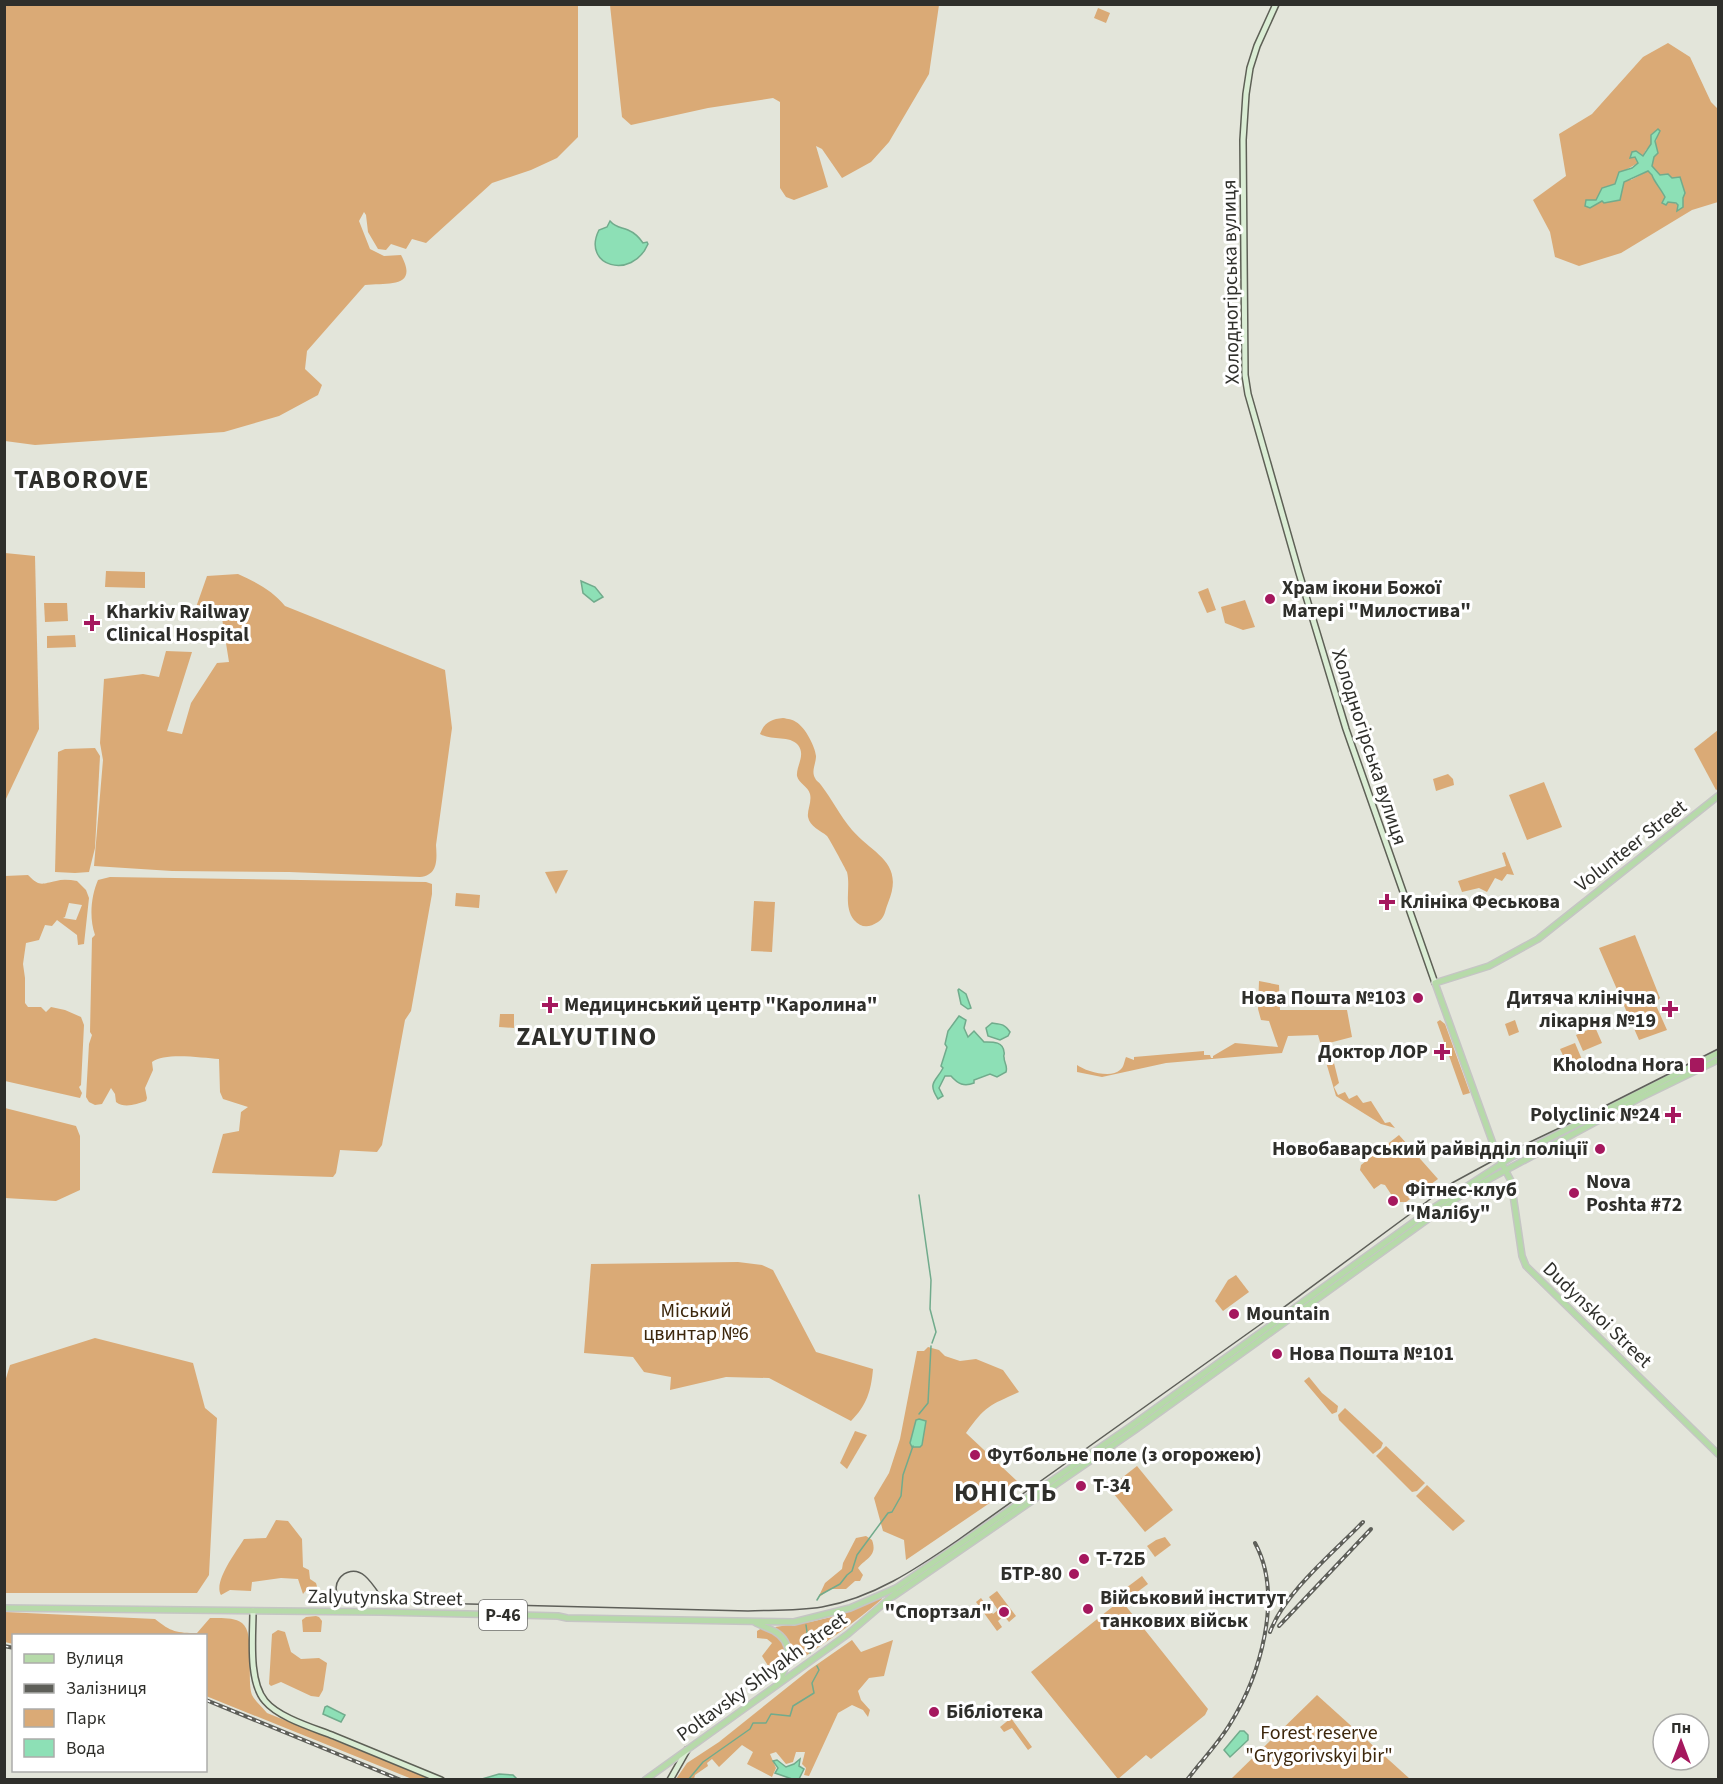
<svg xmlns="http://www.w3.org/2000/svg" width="1723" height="1784" viewBox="0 0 1723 1784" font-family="'Source Sans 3',sans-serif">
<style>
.green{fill:#daaa76;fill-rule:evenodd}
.water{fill:#8de0b6;stroke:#71ab8c;stroke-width:1.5}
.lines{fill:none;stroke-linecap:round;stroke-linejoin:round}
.stream{stroke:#71ab8c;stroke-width:1.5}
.secondary-casing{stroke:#5e6056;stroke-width:8}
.primary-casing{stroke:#c5c5c4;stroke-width:8}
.secondary{stroke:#daedd4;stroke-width:5}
.primary{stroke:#b6daa9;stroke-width:5}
.tram{stroke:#5e5f59;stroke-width:1.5}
.rail-casing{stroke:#5e5f59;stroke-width:4}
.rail{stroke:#fff;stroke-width:1.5;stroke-dasharray:4.5;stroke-linecap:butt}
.poi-dot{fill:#a5185e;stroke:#fff;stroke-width:2}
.labels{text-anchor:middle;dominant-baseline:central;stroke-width:6;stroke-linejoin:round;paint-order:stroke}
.shield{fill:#fff;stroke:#6d6d6b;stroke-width:1.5}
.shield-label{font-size:18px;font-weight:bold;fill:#2f2f2b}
.street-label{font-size:20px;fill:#2f2f2b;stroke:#fff}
.poi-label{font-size:20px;font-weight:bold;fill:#2f2f2b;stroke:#fff;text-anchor:start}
.park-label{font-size:20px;fill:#3d270c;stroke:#fff}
.district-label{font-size:26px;font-weight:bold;letter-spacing:1.5px;fill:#2f2f2b;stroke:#fff}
</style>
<rect width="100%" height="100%" fill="#e3e5da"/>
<g class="green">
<path d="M5 4 578 5V137L557 158 531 170 492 183 426 243 412 239 406 249 391 244 386 250 378 249 368 232 366 215 364 212 359 221 370 249 384 256 401 255C419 288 389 283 365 285L307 351 305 369 322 385 318 395 279 416 224 432 35 445 5 441Z"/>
<polygon points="610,5 610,4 939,5 929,74 889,142 871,162 842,178 822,149 816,146 828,187 794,200 786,197 780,188 780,102 773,98 708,108 631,125 622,117"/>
<polygon points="1098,8 1110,13 1106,23 1094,18"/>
<path d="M1668 43 1690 57 1711 102 1718 109V202L1692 210 1621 253 1579 266 1555 257 1550 232 1533 200 1566 176 1559 134 1592 114 1643 57ZM1658 129 1652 166 1660 175 1681 182 1683 198 1678 205 1673 202H1668L1666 205 1662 203 1665 197 1652 175 1648 171 1631 180 1628 179 1602 200 1596 203 1586 200H1596L1600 194 1615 184 1622 172 1638 163 1635 156 1642 157 1646 150 1651 145V135Z"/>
<polygon points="5,553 35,556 39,729 5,801"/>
<polygon points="106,571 145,572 145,588 105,587"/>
<path d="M238 574C256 582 273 591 285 606L445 670 452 728 436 845C437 860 438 875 420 877L289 872 172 871 94 866 103 760 100 743 104 679 143 674 159 677 166 651 192 652 167 731 182 734 191 703 217 663 229 662 221 612 194 613 207 576Z"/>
<polygon points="1208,588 1216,610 1207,613 1198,592"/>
<polygon points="1245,600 1255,627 1243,630 1225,623 1221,607"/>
<polygon points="44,603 67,603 68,621 45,622"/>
<polygon points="75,635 76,647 47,648 47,636"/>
<path d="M783 718C788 719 792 719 796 722 805 727 815 746 816 756 816 764 811 771 815 778 816 781 819 782 821 785 832 799 840 816 852 830 874 855 905 862 888 903 885 910 885 918 878 922 869 928 861 928 854 920 843 906 851 888 847 872 845 868 829 838 827 836 820 830 810 827 808 817 807 810 812 802 810 794 808 786 799 784 797 776 796 766 806 755 798 745 789 735 771 741 760 734 764 723 771 719 783 718Z"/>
<polygon points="1718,730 1718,789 1716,790 1694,749"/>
<polygon points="95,748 100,756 95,848 89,872 75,873 55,872 58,752 65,749"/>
<polygon points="1448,774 1453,779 1454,785 1436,791 1433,779"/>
<polygon points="1544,782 1562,827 1527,840 1509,795"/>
<polygon points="1505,852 1514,875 1507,874 1502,881 1495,878 1487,892 1479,888 1462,892 1458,881 1506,866 1502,853"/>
<polygon points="568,870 556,894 545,872"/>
<path d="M28 875C40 887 41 884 56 881 63 879 70 880 77 881L86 890 89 898 84 944 78 945 77 935 57 920 52 926 45 925 39 940 26 943 23 964 25 978V1003L28 1007H41L46 1012 51 1007 65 1010 81 1017 84 1025 81 1085 79 1087 82 1093 80 1098 5 1081V876ZM69 903 82 905 76 920 63 918 65 917Z"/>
<path d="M110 877 426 882 432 884V894L411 1011 405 1020 382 1145 377 1152 340 1150 336 1173 333 1177 212 1173 223 1134 239 1131 241 1112 248 1107 223 1099 220 1092 219 1059C202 1058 165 1052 152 1062L153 1070 145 1088 147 1098 146 1101C136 1104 125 1109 116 1102L115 1094 111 1088 102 1104 95 1105 89 1102 86 1097 89 1044 92 1035 90 1032 92 938 95 935C89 918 91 896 98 880Z"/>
<polygon points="456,893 480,895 479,908 455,906"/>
<polygon points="754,901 775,902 772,952 751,951"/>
<polygon points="1635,935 1660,998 1655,1003 1667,1030 1639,1040 1599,948"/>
<path d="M1259 981 1279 985 1280 1010H1347L1352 1037 1329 1043 1339 1083 1334 1087 1338 1095 1345 1092 1349 1099 1357 1095 1363 1103 1371 1101 1385 1123 1390 1122 1395 1128 1381 1124 1336 1096 1318 1035 1288 1036 1282 1053 1166 1063 1102 1077 1077 1072V1065C1085 1071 1111 1079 1120 1070 1124 1067 1124 1062 1126 1057L1134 1060V1057L1204 1051V1055H1210L1211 1058H1213V1056L1235 1043 1278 1047 1269 1021 1261 1020 1258 1009Z"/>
<polygon points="500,1014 514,1014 514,1028 499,1027"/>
<polygon points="1440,1020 1445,1024 1470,1093 1463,1095 1437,1022"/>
<polygon points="1515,1020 1519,1032 1509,1036 1505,1024"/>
<polygon points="1595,1027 1602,1043 1583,1051 1576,1035"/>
<polygon points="1575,1043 1583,1062 1569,1068 1560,1049"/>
<polygon points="5,1108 76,1126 80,1136 80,1190 56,1201 5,1198"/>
<polygon points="1399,1135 1438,1179 1406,1202 1396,1202 1385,1185 1381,1184 1374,1189 1360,1170 1361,1165"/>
<path d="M738 1262 762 1265 773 1270 816 1352 873 1369C871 1391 867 1405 851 1421L769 1378 726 1377 670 1390 671 1377 644 1372 633 1357 584 1353 591 1264Z"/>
<polygon points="1236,1275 1249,1292 1223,1311 1215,1301 1228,1280"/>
<polygon points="95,1338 193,1363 205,1408 217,1418 209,1575 197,1593 5,1593 4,1385 10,1365"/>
<path d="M928 1347 939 1350 945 1356 960 1361 976 1359 1003 1370 1019 1392C990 1405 985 1406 966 1433L1019 1483 906 1560 904 1540 883 1531 874 1498 889 1473 900 1439 917 1351H924Z"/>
<polygon points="1309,1377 1322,1393 1338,1406 1337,1412 1332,1414 1304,1381"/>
<polygon points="1345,1408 1383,1443 1381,1448 1373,1454 1339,1420 1338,1415"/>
<polygon points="855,1431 867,1435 847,1469 840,1463"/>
<polygon points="1386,1446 1425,1483 1417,1491 1412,1492 1376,1456"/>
<polygon points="1137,1466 1173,1510 1145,1532 1109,1488"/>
<polygon points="1427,1485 1465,1521 1453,1531 1416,1496"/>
<path d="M276 1520 288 1521 302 1539 303 1567 309 1570 310 1579 316 1583 318 1590 307 1589 303 1594 298 1579 281 1578 252 1582 251 1591 230 1590 221 1595C213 1582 236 1552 244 1539L266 1538Z"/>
<path d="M866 1536 872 1540C878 1556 866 1558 858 1568L863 1575 860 1581H855L846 1589H830L818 1598 825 1583 842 1569 843 1563 856 1538Z"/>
<polygon points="1165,1537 1171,1545 1155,1557 1147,1546 1156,1540"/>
<polygon points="1142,1576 1148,1584 1132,1596 1126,1588"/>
<polygon points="997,1591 1016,1616 1009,1622 1004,1616 998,1621 1002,1627 997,1631 976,1602 981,1598 993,1614 998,1610 989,1597"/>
<path d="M882 1597V1599C856 1622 826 1642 797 1662L793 1661 789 1645 775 1627 810 1622 840 1615Z"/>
<polygon points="1121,1600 1208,1709 1205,1715 1151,1759 1146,1755 1118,1779 1031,1672"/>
<path d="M5 1612 155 1619C171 1632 177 1633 197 1633L210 1618C220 1618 234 1617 242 1623 256 1634 246 1679 252 1695 255 1701 262 1707 267 1713L430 1779H412L206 1696V1636H14L13 1644 5 1642Z"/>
<polygon points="316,1616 319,1617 322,1621 321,1632 303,1632 302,1620 306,1617"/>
<path d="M762 1628C780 1635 800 1656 778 1672L770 1669 762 1656 772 1643 767 1639 757 1638V1631Z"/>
<polygon points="278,1630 285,1632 291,1652 301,1659 319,1658 327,1663 323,1690 319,1697 311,1696 281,1682 271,1686 269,1684 272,1634"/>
<polygon points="852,1640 861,1652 893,1640 884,1676 869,1678 858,1691 861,1700 870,1710 868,1717 863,1710 852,1705 838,1713 809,1776 804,1775 806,1768 802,1764 805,1752 796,1752 793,1762 786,1764 776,1752 770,1754 776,1768 772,1777 747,1764 753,1752 742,1745 719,1767 712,1759 707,1763 708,1766 695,1775 694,1779 676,1779 687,1763 719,1742 809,1670"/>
<polygon points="1317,1695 1410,1779 1231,1779"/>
<polygon points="1011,1718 1032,1747 1028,1750 1012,1728 1004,1732 1000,1727"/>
</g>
<g class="water">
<path d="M1658 129 1660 131 1655 141 1658 153 1654 157 1652 166 1660 175 1668 174 1672 178 1680 177 1685 193 1683 198V207L1677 211 1678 205 1676 203 1668 202 1666 205 1662 203 1665 197C1661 189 1653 180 1652 175L1648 171 1624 182 1620 200 1604 203 1602 201 1590 208 1585 206 1586 200H1596L1602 188 1615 184 1619 172 1632 168 1638 163 1635 157 1630 158 1632 152 1636 151 1643 156 1651 144V135Z"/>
<path d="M610 221C616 228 621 227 628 230 635 233 639 237 643 243L647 242 648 244C632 281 581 266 599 230L607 227Z"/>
<polygon points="581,581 595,587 603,597 594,602 583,593"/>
<polygon points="959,989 966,994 971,1008 968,1009 961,1004 958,990"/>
<path d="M959 1016 966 1020 964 1028 968 1037 974 1031 984 1042C992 1042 1003 1041 1004 1052 1005 1054 1003 1056 1004 1057 1004 1064 1008 1065 1006 1072L997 1077 990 1074 974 1080V1083C964 1087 958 1084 951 1076H945L939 1088 943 1096 938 1099C927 1082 936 1082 943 1068L941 1066 947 1047 945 1044 948 1031Z"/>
<path d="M992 1023C1001 1024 1005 1024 1010 1032L1008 1036 1000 1040 988 1036 986 1028Z"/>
<polygon points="919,1419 926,1421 922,1445 920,1447 912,1447 910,1443 916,1420"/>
<polygon points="327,1706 345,1715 341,1722 323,1714 325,1707"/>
<polygon points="1240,1731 1244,1731 1248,1735 1248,1740 1230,1757 1224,1750"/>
<polygon points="800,1759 799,1766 804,1769 799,1779 792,1779 775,1773 778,1768 773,1761 777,1760 786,1767 794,1764"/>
<polygon points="499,1774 513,1775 517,1779 482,1779"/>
</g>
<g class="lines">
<g class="stream">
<polyline points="919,1195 931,1280 930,1309 936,1332 932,1343"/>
<polyline points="919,1414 928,1403 931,1346"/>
<polyline points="817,1600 820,1595 840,1584 847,1575 852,1571 857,1555 888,1513 892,1512 901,1496 903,1475 913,1446"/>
<polyline points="806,1625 810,1653"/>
<polyline points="688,1780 703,1762 750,1729 753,1723 766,1723 771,1714 790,1716 793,1706 814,1693 812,1683 819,1670 817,1666"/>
</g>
<g class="secondary-casing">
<g id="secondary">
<polyline points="1276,4 1257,46 1250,68 1246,94 1243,140 1245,375 1248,394 1299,573 1346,729 1435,983"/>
<path d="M253 1611C253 1636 248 1681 265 1701 279 1718 314 1728 334 1736 370 1751 405 1765 441 1780"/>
<polyline points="670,1780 687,1750"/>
</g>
</g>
<g class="primary-casing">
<g id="primary">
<polyline points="1718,796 1538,939 1489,966 1435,983 1496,1152 1511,1181 1522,1256 1526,1266 1718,1454"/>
<polyline points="894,1596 1135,1430 1467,1191 1640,1098 1718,1060"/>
<polyline points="4,1608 381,1612 558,1616 567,1618 794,1622 850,1608 896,1588 1131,1426 1433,1208 1512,1157 1718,1053"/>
<path d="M756 1623C762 1626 768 1628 774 1631 795 1643 789 1664 779 1681"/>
<polyline points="645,1780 848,1634 896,1593"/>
</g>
</g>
<use href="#secondary" class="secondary"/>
<use href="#primary" class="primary"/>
<path class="tram" d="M387 1601 383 1599C378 1592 372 1582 365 1576 346 1559 321 1592 348 1601L748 1611C772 1610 797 1611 822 1607 873 1598 916 1569 958 1540L1268 1319 1452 1183 1509 1152 1601 1108 1718 1049"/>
<g class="rail-casing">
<g id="rail">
<polyline points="1279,1626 1371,1529"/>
<path d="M1270 1632C1285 1592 1333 1553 1363 1522"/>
<polyline points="4,1646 14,1648"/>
<polyline points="206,1700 401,1780"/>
<path d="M1187 1780C1201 1761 1218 1744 1230 1724 1260 1676 1284 1596 1255 1543"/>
</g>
</g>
<use href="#rail" class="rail"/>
</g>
<g class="poi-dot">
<circle cx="1270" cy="599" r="6"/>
<path d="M89 614h6v6h6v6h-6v6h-6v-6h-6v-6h6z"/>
<path d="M1384 893h6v6h6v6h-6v6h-6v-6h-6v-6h6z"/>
<circle cx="1418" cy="998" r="6"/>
<path d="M547 996h6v6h6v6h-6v6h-6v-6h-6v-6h6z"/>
<path d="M1667 1000h6v6h6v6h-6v6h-6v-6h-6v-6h6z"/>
<path d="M1439 1043h6v6h6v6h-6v6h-6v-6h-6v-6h6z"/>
<rect x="1689" y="1057" width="16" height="16" rx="3"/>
<path d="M1670 1106h6v6h6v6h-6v6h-6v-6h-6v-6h6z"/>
<circle cx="1600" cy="1149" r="6"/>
<circle cx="1574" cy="1193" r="6"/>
<circle cx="1393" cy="1201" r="6"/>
<circle cx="1234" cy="1314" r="6"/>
<circle cx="1277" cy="1354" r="6"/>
<circle cx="975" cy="1455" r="6"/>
<circle cx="1081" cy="1486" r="6"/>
<circle cx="1084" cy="1559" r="6"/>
<circle cx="1074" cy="1574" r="6"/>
<circle cx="1088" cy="1609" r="6"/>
<circle cx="1004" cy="1612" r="6"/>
<circle cx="934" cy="1712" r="6"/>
</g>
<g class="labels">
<rect class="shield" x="479" y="1600" width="48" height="30" rx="4.5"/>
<g class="shield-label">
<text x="503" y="1615">Р-46</text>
</g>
<g class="street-label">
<text transform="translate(1231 282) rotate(-91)">Холодногірська вулиця</text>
<text transform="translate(1369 747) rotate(72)">Холодногірська вулиця</text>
<text transform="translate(1631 846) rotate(-38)">Volunteer Street</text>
<text transform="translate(1597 1315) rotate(44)">Dudynskoi Street</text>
<text transform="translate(385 1598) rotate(1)">Zalyutynska Street</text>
<text transform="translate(762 1677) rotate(-36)">Poltavsky Shlyakh Street</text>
</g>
<g class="poi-label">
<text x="1282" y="588">Храм ікони Божої<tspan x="1282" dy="23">Матері "Милостива"</tspan></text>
<text x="106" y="612">Kharkiv Railway<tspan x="106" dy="23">Clinical Hospital</tspan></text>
<text x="1400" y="902">Клініка Феськова</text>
<text x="1406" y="998" text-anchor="end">Нова Пошта №103</text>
<text x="1656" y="998" text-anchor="end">Дитяча клінічна<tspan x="1656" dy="23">лікарня №19</tspan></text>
<text x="564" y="1005">Медицинський центр "Каролина"</text>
<text x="1428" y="1052" text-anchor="end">Доктор ЛОР</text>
<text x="1684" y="1065" text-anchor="end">Kholodna Hora</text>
<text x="1660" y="1115" text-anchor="end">Polyclinic №24</text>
<text x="1588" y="1149" text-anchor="end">Новобаварський райвідділ поліції</text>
<text x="1586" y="1182">Nova<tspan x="1586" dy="23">Poshta #72</tspan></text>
<text x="1405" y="1190">Фітнес-клуб<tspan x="1405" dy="23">"Малібу"</tspan></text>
<text x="1246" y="1314">Mountain</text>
<text x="1289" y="1354">Нова Пошта №101</text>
<text x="987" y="1455">Футбольне поле (з огорожею)</text>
<text x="1093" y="1486">T-34</text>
<text x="1096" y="1559">Т-72Б</text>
<text x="1062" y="1574" text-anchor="end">БТР-80</text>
<text x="1100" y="1598">Військовий інститут<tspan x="1100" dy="23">танкових військ</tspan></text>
<text x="992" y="1612" text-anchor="end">"Спортзал"</text>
<text x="946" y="1712">Бібліотека</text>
</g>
<g class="park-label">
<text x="696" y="1311">Міський<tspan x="696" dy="23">цвинтар №6</tspan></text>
<text x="1319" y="1733">Forest reserve<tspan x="1319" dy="23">"Grygorivskyi bir"</tspan></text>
</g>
<g class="district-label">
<text x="82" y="479">TABOROVE</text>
<text x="587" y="1036">ZALYUTІNO</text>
<text x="1006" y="1492">ЮНІСТЬ</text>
</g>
</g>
<rect width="1723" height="1784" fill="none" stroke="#2f2f2b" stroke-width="12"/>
<rect x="12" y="1634" width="195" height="138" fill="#ffffff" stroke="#acacaa" stroke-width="1.5"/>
<rect x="24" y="1654" width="30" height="9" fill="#b6daa9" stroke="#acacaa" stroke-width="1.5"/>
<text x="66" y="1664" font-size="18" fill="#2f2f2b">Вулиця</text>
<rect x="24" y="1684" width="30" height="9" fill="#5e5f59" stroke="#acacaa" stroke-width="1.5"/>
<text x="66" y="1694" font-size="18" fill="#2f2f2b">Залізниця</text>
<rect x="24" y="1709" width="30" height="18" fill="#daaa76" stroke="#acacaa" stroke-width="1.5"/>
<text x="66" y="1724" font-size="18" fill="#2f2f2b">Парк</text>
<rect x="24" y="1739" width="30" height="18" fill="#8de0b6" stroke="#acacaa" stroke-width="1.5"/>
<text x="66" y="1754" font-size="18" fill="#2f2f2b">Вода</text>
<g transform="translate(1681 1742)"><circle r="28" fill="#ffffff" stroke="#acacaa" stroke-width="1.5"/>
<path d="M0-4.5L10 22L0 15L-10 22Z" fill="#a5185e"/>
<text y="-9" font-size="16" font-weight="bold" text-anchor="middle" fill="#2f2f2b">Пн</text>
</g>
</svg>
